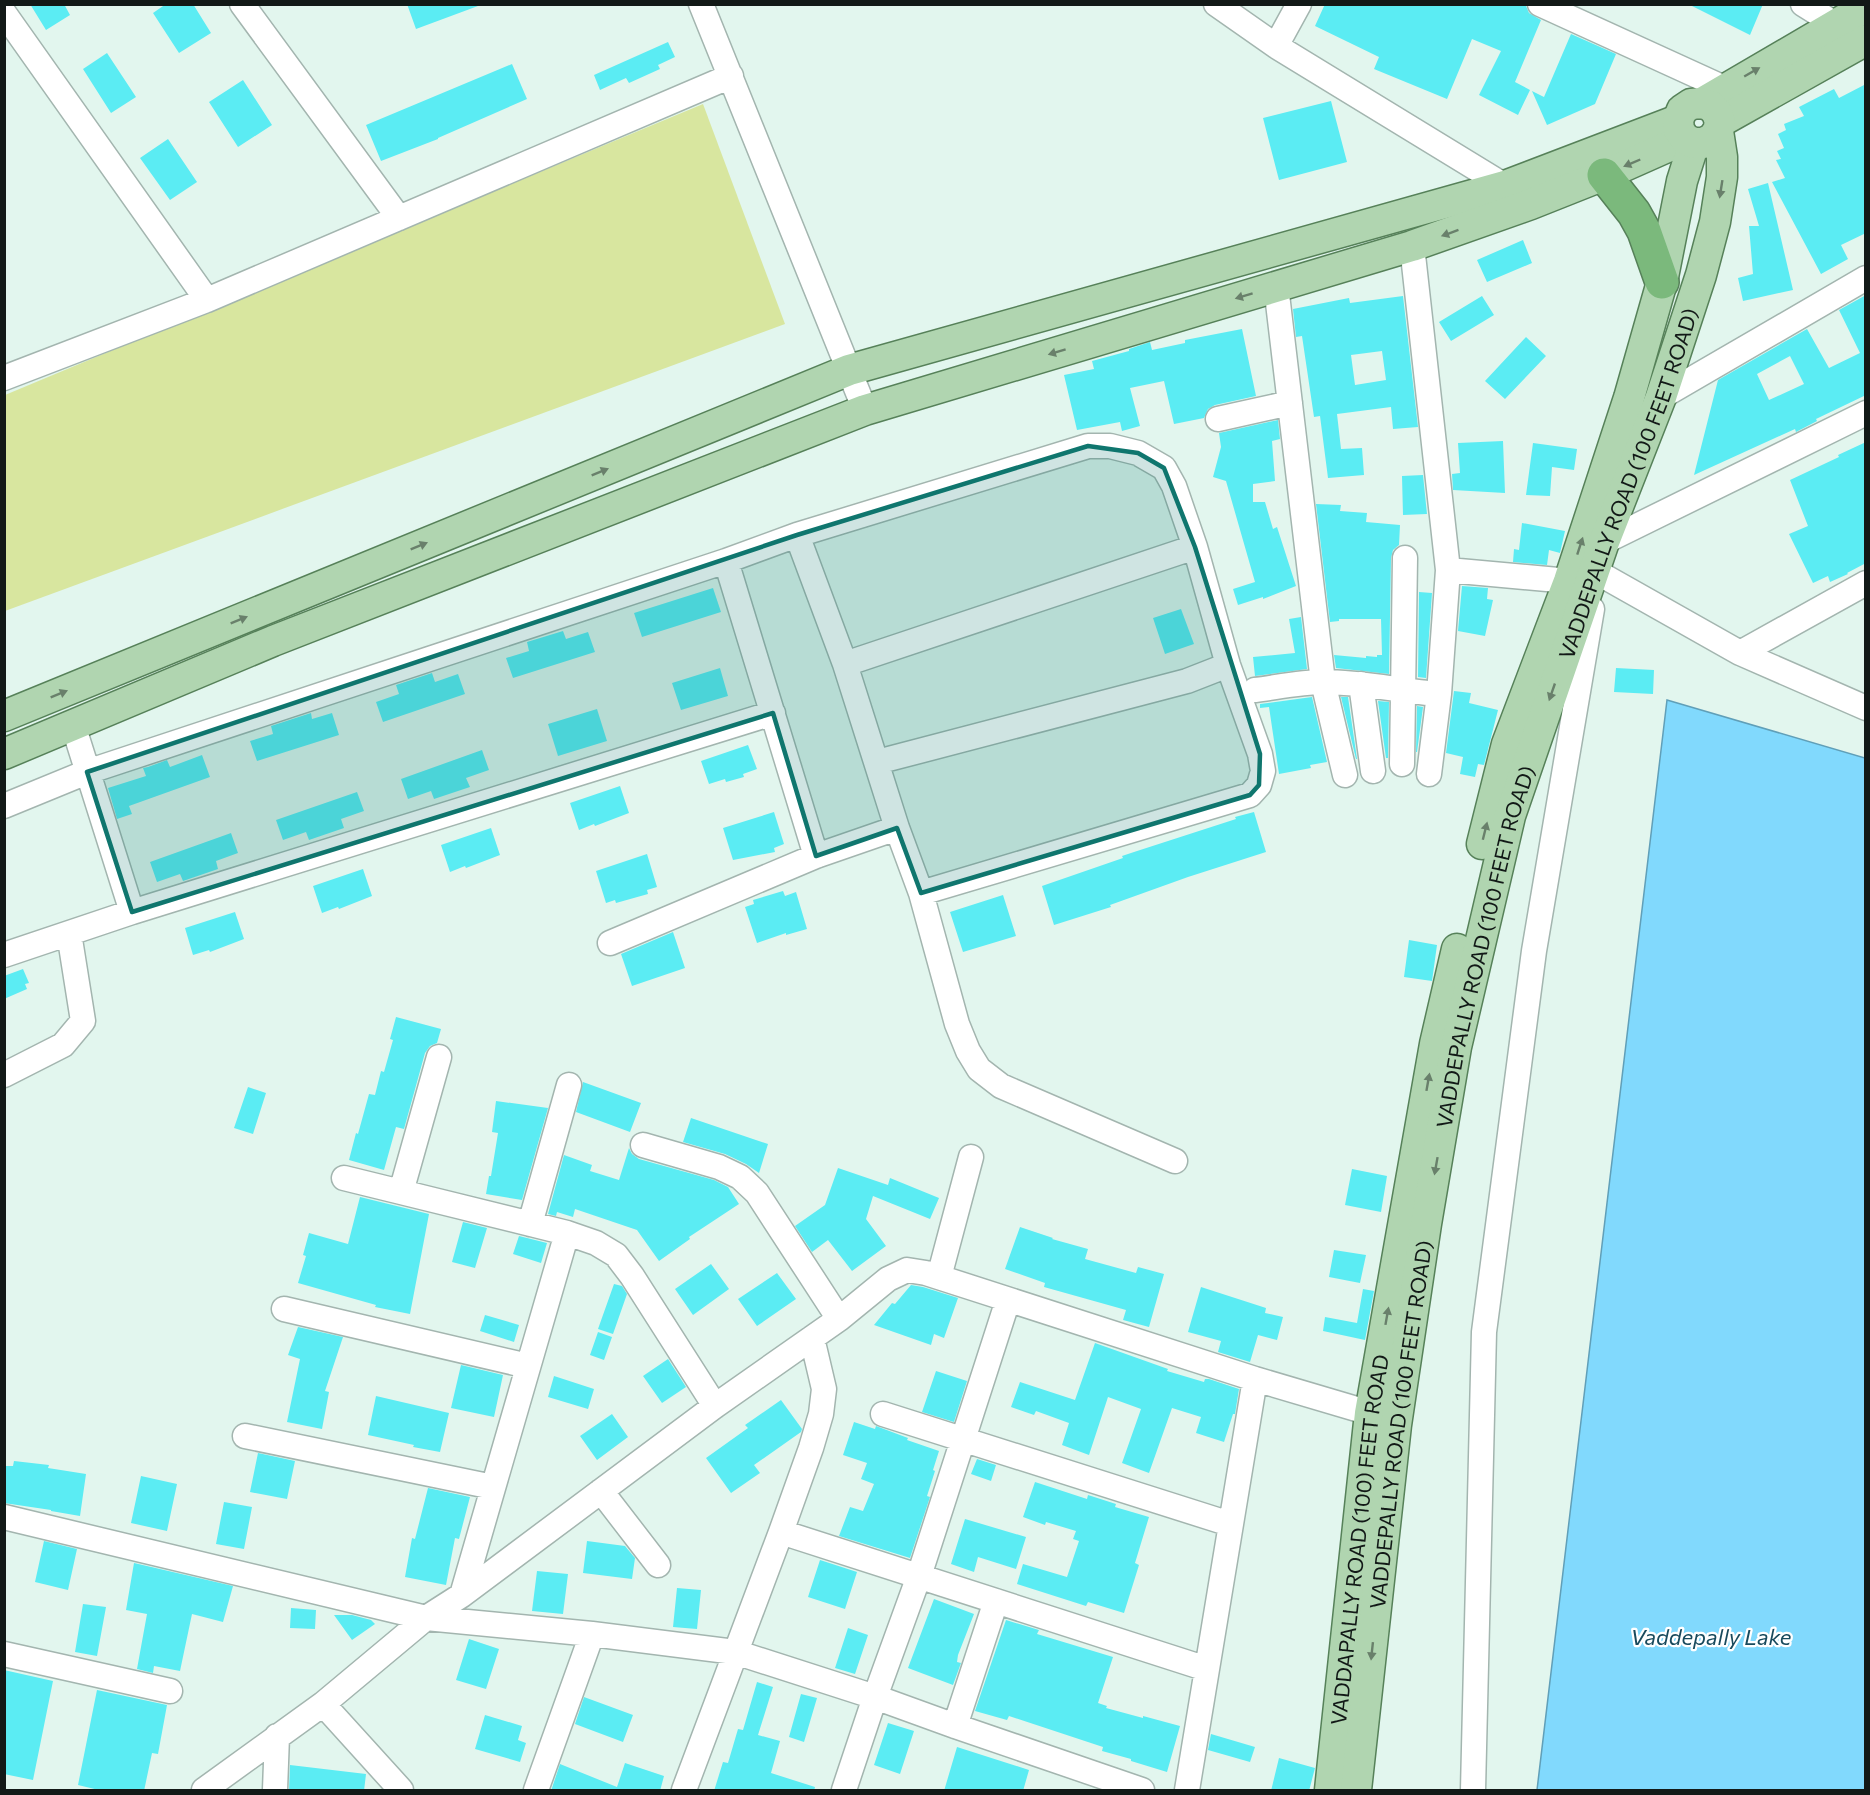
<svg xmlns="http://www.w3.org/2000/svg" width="1870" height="1795" font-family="Commissioner,sans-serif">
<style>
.green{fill:#d8e69f}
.water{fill:#81d9fd;stroke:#609fb8;stroke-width:1.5}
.building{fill:#5becf3;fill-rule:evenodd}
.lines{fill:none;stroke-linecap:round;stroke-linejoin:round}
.minor-casing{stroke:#a3b5af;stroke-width:27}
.major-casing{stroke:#568159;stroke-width:33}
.highway-casing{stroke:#568159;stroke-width:36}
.minor{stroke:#fff;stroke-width:24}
.major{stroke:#b0d5b0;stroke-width:30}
.highway{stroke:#7bb97c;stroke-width:33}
.oneway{fill:#69806b}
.marked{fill:#0f766e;fill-opacity:0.2;stroke:#0f766e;stroke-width:4.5;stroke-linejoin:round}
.labels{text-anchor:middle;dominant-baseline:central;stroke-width:4.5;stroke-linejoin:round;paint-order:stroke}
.street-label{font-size:21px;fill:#121917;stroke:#fff}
.water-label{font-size:22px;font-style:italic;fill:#184a5d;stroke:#fff}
</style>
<rect width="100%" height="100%" fill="#e2f6ee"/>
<!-- green -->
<path class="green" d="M703,104L785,324L5,611V395Z"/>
<!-- water -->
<path class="water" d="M1667,700L1865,758V1790H1537Z"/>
<!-- building -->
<path class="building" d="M30,4H64L70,15L46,30Z
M166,4H193L211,33L179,53L153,13Z
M407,4H477L478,6L416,29Z
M1325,4H1523L1526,6L1529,13L1541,20L1515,82L1530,90L1518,115L1479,95L1501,51L1472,39L1447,99L1374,69L1379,57L1315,26Z
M1688,4H1763L1750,35Z
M1571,34L1616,54L1595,104L1547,125L1532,91L1544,97Z
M668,42L675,57L658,65L660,69L629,83L626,78L600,90L594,75Z
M107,53L136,97L111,113L83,69Z
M512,64L527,99L438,138V139L381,161L366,125Z
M243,80L272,125L238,147L209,102Z
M1866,84V233L1841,245L1848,259L1821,274L1772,182L1785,178L1776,160L1781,159L1777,151L1784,148L1778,134L1786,130L1784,124L1804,116L1799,107L1834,89L1839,98Z
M1331,101L1347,162L1279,180L1263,118Z
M168,139L197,182L170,200L140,158Z
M1768,183L1793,290L1743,301L1738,278L1753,274L1749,226H1759L1748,189Z
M1523,240L1532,263L1487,282L1477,260Z
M1866,295V395L1816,419L1817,421L1796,432L1795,429L1694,475L1718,380L1807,329L1829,368L1860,353L1839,310ZM1790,356L1804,384L1769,400L1757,374Z
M1403,296L1418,427L1393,429L1391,407L1337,414L1341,449L1362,448L1364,475L1328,478L1320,416L1314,417L1302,336L1296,337L1293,309L1349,298L1350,303ZM1382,351L1386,380L1355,385L1351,355Z
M1482,296L1494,315L1451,341L1439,322Z
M1242,329L1256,396L1215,405L1208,409L1204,418L1174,424L1164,381L1130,388L1140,426L1122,431L1120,422L1077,430L1064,375L1094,369L1092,361L1129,351V349L1150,342L1152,350L1185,343V340Z
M1526,337L1546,356L1505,399L1485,381Z
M1278,420L1280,439L1272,441L1275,481L1253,484V502H1265L1273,529L1277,527L1296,586L1263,599V597L1238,605L1233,589L1255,582L1226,481L1213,477L1221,447L1219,433Z
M1503,441L1505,493L1453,490L1452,474L1460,473L1458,443Z
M1866,442V563L1847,573L1848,574L1830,582L1828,576L1813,583L1789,534L1808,526L1790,480L1839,457L1838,455Z
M1533,443L1577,449L1574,470L1552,467L1550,496L1526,495Z
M1423,475L1427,514L1403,515L1402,476Z
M1316,504L1341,505L1340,511L1367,513L1366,522L1400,525L1399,545L1393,550L1391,558L1389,674L1336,668L1334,655L1366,658V656L1377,657V655H1382L1381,619H1339V621L1330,622Z
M1522,523L1565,531L1560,553L1549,550L1547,565L1513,562L1514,549L1519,550Z
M1462,586L1488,588L1487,599L1493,600L1485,636L1458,631Z
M713,588L721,612L642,637L634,613Z
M1419,592L1432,593L1426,678L1418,677Z
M1181,609L1194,644L1165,654L1153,618Z
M1301,617L1307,669L1255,676L1253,657L1295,653L1289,619Z
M563,631L566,639L588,632L595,652L513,678L506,658L529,651L527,642Z
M720,668L728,696L681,710L672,683Z
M1616,668L1654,670L1653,694L1614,692Z
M432,673L435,682L458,674L465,694L383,722L376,702L399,694L396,685Z
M1454,691L1471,693L1469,703L1498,710L1484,765L1478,764L1475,777L1460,774L1463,757L1446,753Z
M1312,697L1327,762L1310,765L1311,768L1279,774L1269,707L1260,708V704Z
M1341,697H1348L1357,759H1356Z
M1378,701L1389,702L1388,758H1386Z
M1417,706L1423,707L1417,752H1416Z
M597,709L607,741L558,756L548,724Z
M311,713L312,719L332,713L339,735L257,761L250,741L273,734L271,726Z
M748,745L757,769L743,774L744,777L726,782L725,779L709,784L701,761Z
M482,750L489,770L466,778L470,787L434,799L431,791L408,799L401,779Z
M202,755L210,777L129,806L132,814L117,819L108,788L146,776L143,768L148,767L167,760L170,767Z
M620,786L629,813L595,826L594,824L579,830L570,803Z
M357,792L364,811L341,819L344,828L309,840L306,832L283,840L276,820Z
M774,812L784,844L774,848L775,852L733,860L723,828Z
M1254,812L1266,852L1188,877L1110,905L1111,907L1054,925L1042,886L1123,858L1122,856L1134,852L1236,819L1235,817Z
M491,828L500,855L466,868L465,866L450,872L441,845Z
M231,833L238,853L216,861L218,869L183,881L180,874L157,882L150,862Z
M647,854L657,887L647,890L648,894L616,903L615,900L606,903L596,871Z
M363,869L372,896L339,909L338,907L322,913L313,886Z
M783,891L785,896L796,892L807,929L786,935V933L757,943L745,907L754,904L753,900Z
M1003,895L1016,936L963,952L950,912Z
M235,912L244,939L210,952L209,950L193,955L185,928Z
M673,932L685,968L632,986L621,954Z
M1409,940L1437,945L1432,981L1404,977Z
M23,969L29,983L25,984L27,989L4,999V976Z
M396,1017L441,1029L437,1043L430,1046L425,1053L404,1129L396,1127L384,1170L349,1160L356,1133L358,1134L369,1094L375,1095L381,1071L384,1072L393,1040L390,1039Z
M583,1082L641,1103L630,1132L576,1112Z
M248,1087L266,1093L253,1134L234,1128Z
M496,1101L548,1108L522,1200L486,1194L489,1176H491L498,1133L492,1132Z
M691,1118L768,1144L759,1173L746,1164L725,1154L683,1142Z
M629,1148L632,1154L639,1159L714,1180L728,1187L739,1204L689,1237L690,1239L659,1261L637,1230L575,1209L573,1217L557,1212L556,1216L548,1214L564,1155L592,1165L590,1171L619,1180Z
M838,1168L888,1185L890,1178L939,1198L930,1219L873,1196L866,1219L886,1246L852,1271L828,1240L812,1252L795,1226L825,1205Z
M1352,1169L1387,1176L1381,1212L1345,1205Z
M360,1197L429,1214L410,1314L375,1307L376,1305L298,1283L306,1256L303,1255L309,1233L348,1244Z
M463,1222L487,1228L475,1268L452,1262Z
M1020,1227L1053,1238L1052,1239L1088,1249L1085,1259L1136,1273L1138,1267L1164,1274L1149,1327L1123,1320L1126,1310L1044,1287L1045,1283L1005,1269Z
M519,1236L547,1243L541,1263L513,1254Z
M1334,1250L1366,1255L1360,1283L1329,1277Z
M711,1264L729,1289L693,1315L675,1289Z
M777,1273L796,1299L757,1326L738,1299Z
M614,1284L622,1286L627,1294L613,1334L598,1329Z
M911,1285L923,1287L958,1298L944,1338L934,1334L931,1345L874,1325L892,1303L895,1304Z
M1201,1287L1266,1308L1265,1313L1283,1317L1277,1340L1258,1335L1250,1362L1218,1352L1221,1341L1188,1332Z
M1363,1289L1374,1291L1365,1340L1323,1331L1325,1317L1357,1323Z
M485,1315L519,1325L514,1342L480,1331Z
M298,1327L343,1337L325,1391L329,1392L322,1429L287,1422L300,1359L288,1355Z
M598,1332L612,1337L604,1360L590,1355Z
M1095,1343L1168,1369L1167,1371L1204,1382L1205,1379H1209L1239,1389L1235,1414H1233L1224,1442L1196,1433L1201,1417L1172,1408L1149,1473L1122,1463L1141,1409L1108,1397L1089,1455L1062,1445L1069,1423L1036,1411L1034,1415L1011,1407L1020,1382L1075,1400Z
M668,1359L686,1387L662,1403L643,1376Z
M461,1365L503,1375L494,1417L451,1408Z
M936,1371L967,1381L954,1422L922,1412Z
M554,1376L594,1389L588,1409L548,1397Z
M376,1396L449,1413L440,1452L413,1447L414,1445L368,1435Z
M781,1400L802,1429L801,1432L754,1465L760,1473L731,1493L706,1458L748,1428L745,1425Z
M612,1414L628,1437L597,1460L580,1436Z
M854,1422L875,1429L876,1426L908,1438L907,1440L939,1451L933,1470L935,1471L927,1496L930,1497L910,1558L839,1536L850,1507L863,1511L874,1484L861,1479L867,1463L843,1455Z
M258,1453L295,1461L287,1499L250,1492Z
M977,1459L996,1465L991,1481L971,1474Z
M14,1461L49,1465L48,1468L86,1474L80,1516L51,1511V1510L4,1503V1466H13Z
M141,1476L177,1484L167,1531L131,1523Z
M1035,1482L1087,1499L1088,1495L1116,1504L1115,1507L1149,1517L1135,1563L1139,1565L1124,1613L1088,1602L1086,1606L1017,1584L1023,1564L1067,1577L1079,1541L1073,1539L1076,1531L1046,1522L1045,1525L1023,1517Z
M428,1488L470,1497L459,1539L455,1538L446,1585L405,1577L412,1538L415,1539Z
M224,1502L252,1507L244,1549L216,1544Z
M965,1519L1026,1537L1016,1569L978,1557L974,1572L951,1564Z
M44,1541L77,1549L68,1590L35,1582Z
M587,1541L625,1546L635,1558L632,1579L583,1573Z
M820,1560L857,1572L845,1609L808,1597Z
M134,1563L233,1586L223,1622L192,1614L180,1671L154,1666L153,1673L137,1669L147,1614L126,1610Z
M537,1571L568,1574L563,1614L532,1611Z
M677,1588L701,1590L697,1629L673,1627Z
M934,1599L974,1614L958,1655L957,1662L961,1663L953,1685L908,1668Z
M83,1604L106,1607L97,1656L75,1652Z
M291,1608L316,1610L315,1629L290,1628Z
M334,1615H352L371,1620L375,1624L352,1640Z
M1006,1620L1039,1630L1037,1634L1113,1657L1098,1703L1107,1706L1106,1708L1143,1718V1716L1180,1726L1167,1772L1131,1761V1759L1102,1751L1103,1747L1009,1716L1007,1720L975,1711Z
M848,1628L868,1635L855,1674L835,1668Z
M469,1639L499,1649L486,1689L456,1680Z
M4,1670L53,1681L33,1780L4,1774Z
M757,1682L773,1687L758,1735L780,1741L771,1773L815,1787L814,1791H714L723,1762L728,1763L738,1729L743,1730Z
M97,1690L167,1705L158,1754L152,1753L144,1791H103L78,1785Z
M801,1694L817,1698L804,1742L789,1737Z
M584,1697L633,1715L623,1742L575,1724Z
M485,1715L522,1726L518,1740L526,1743L520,1762L475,1749Z
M888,1723L914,1731L900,1774L874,1765Z
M1211,1734L1255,1747L1250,1762L1208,1750Z
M957,1747L1029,1770L1023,1791H944Z
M1279,1758L1315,1768L1309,1791H1271Z
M625,1763L664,1776L660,1791H551L560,1764L617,1787Z
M290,1765L366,1774L364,1791H289Z"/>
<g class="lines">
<defs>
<path id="minor" d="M242,4L399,218
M701,4L865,410
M1216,4L1276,46L1505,186
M1540,4L1724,88
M1803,4L1835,24
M4,13L207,300
M1276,46L1299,4
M1412,246L1448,570L1439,694L1429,774
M1276,286L1323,682L1345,775
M4,378L207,300L731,76
M1661,397L1866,278
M1218,419L1290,403
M797,535L845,664L897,828L921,893L957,1024L968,1051L979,1069L1001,1086L1175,1161
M1604,542L1866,413
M726,561L816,856
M1448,570L1569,581L1591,578L1600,574L1740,653L1866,708
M1740,653L1866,583
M845,664L1195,547
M1361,684L1373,771
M1255,690C1278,687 1301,682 1324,682C1362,682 1401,691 1439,694
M73,725L132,912
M877,762L1187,681L1228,665
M1402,764L1405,558
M4,806L87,772L726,561L797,535L1088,446H1110L1138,453L1164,468L1174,486L1195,547L1228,665L1260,754L1263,771L1259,785L1250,795L921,893
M610,943L816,856L897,828
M4,955L132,912L773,713
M439,1057L401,1192L567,1233L596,1243L616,1255L632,1276L715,1406
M4,1075L63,1045L83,1021L69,933
M643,1145L719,1167L740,1177L757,1193L839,1319
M344,1178L401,1192
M530,1224L569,1085
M939,1277L971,1157
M284,1309L528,1366
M883,1414L1230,1524
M245,1436L493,1487
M601,1491L658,1565
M4,1517L426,1618L592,1634L735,1652L875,1697L955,1726L1142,1790
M781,1532L1207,1669
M462,1595L567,1233
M4,1654L170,1691
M323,1704L401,1790
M955,1726L996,1601
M204,1790L323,1704L426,1618L462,1595L715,1406L839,1319L888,1279L907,1270L926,1273L1255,1379L1370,1413
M275,1790L277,1736
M536,1790L592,1634
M684,1790L781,1532L811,1448L821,1414L824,1389L812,1338
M844,1790L875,1697L919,1576L1008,1300
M1187,1790L1255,1379
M1473,1790L1484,1332L1534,951L1592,609"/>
<g id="major">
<path d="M1702,103L1866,7"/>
<path d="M1720,122L1866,40"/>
<path d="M4,716L849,370L1505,186L1678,120"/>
<path d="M4,754L273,641L865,410L1412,246L1531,204L1604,175L1685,139"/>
<path d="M1482,844L1507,744L1569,581L1629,398L1662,282L1682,181L1694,143"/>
<path id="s1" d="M1330,1790L1370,1413L1435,1044L1457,949"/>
<path id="s2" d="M1356,1790L1396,1425L1426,1224L1456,1047L1510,816L1604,542L1661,397L1701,275L1715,222L1722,177V157L1718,131L1720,122L1717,113L1711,106L1702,103L1691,104L1682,110L1678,120L1679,130L1685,139L1694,143H1703L1712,139L1718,131"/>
</g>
<path id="highway" d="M1604,175L1634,213L1644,231L1662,282"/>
</defs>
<!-- minor casing -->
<use href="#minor" class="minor-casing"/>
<!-- major casing -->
<use href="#major" class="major-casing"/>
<!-- highway casing -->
<use href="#highway" class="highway-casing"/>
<!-- minor -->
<use href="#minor" class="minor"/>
<!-- major -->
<use href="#major" class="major"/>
<!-- highway -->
<use href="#highway" class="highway"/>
</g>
<!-- one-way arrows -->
<defs><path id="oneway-solid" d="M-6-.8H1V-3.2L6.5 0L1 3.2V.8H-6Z" transform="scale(1.5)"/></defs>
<g class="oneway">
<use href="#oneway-solid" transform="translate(1752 72) rotate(-30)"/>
<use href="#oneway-solid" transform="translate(1632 163) rotate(157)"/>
<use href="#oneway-solid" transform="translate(1721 189) rotate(99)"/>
<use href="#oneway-solid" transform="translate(1450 233) rotate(160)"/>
<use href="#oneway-solid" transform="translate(1244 296) rotate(163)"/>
<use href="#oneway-solid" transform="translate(1057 352) rotate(163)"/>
<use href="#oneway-solid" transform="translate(600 472) rotate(-22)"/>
<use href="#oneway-solid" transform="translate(419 546) rotate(-22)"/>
<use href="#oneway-solid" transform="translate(1580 546) rotate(-72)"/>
<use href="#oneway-solid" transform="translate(239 620) rotate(-22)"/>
<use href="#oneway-solid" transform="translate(1552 692) rotate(109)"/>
<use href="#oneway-solid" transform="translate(59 694) rotate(-22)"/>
<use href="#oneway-solid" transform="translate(1485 831) rotate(-76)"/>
<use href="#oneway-solid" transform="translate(1428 1082) rotate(-80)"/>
<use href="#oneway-solid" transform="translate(1436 1166) rotate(100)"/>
<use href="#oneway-solid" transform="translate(1387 1316) rotate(-80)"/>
<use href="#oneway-solid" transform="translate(1372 1651) rotate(96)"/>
</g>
<!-- marked area -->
<path class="marked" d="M1088,446L1138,453L1164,468L1195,547L1260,754L1259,785L1250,795L921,893L897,828L816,856L773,713L132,912L87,772L797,535Z"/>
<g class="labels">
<!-- street labels -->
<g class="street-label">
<text stroke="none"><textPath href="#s2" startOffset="1340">VADDEPALLY ROAD (100 FEET ROAD)</textPath></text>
<text stroke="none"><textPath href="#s2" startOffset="854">VADDEPALLY ROAD (100 FEET ROAD)</textPath></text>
<text stroke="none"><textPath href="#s2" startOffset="368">VADDEPALLY ROAD (100 FEET ROAD)</textPath></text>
<text stroke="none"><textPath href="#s1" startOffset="252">VADDAPALLY ROAD (100) FEET ROAD</textPath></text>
</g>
<!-- water labels -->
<g class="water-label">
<text x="1711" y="1636">Vaddepally Lake</text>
</g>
</g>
<!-- border -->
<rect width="1870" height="1795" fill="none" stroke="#121917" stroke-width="12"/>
</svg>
